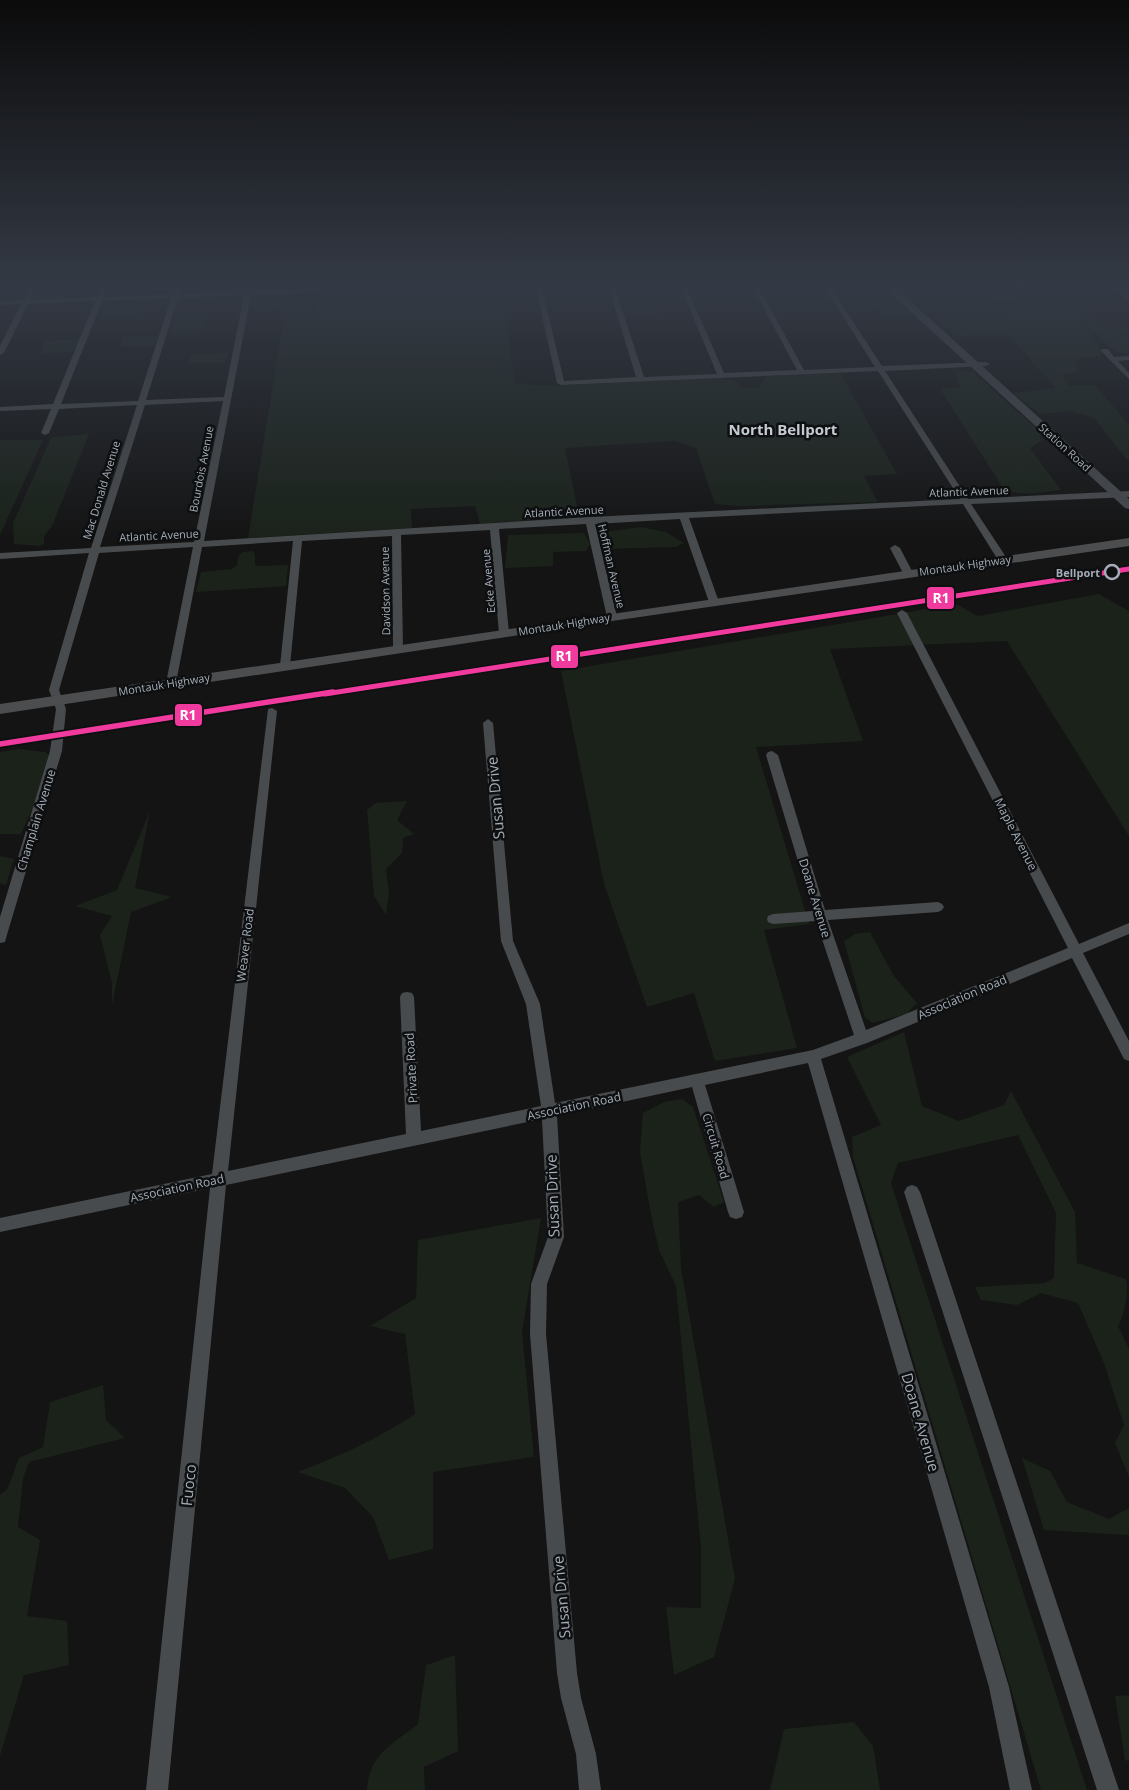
<svg xmlns="http://www.w3.org/2000/svg" width="1129" height="1790" font-family="'Open Sans',sans-serif">
<style>
.green{fill:#1a221a}
.lines{fill:none;stroke-linecap:round;stroke-linejoin:round}
.minor{fill:#484b4d;fill-rule:evenodd}
.secondary{fill:#46494c;fill-rule:evenodd}
.primary{fill:#4b4d4f;fill-rule:evenodd}
.rail-1-far1-casing{stroke:#0e0f10;stroke-width:8}
.rail-1-casing{stroke:#0e0f10;stroke-width:9}
.rail-1-far1{stroke:#f13a9d;stroke-width:5}
.rail-1{stroke:#f13a9d;stroke-width:5.5}
.stop-dot{fill:#0e0f10;stroke:#a4adb7;stroke-width:2.5}
.labels{text-anchor:middle;dominant-baseline:central;stroke-width:5;stroke-linejoin:round;paint-order:stroke}
.far-street-label{font-size:11px;fill:#a4adb7;stroke:#0e0f10}
.far-stop-label{font-size:11px;font-weight:bold;fill:#a4adb7;stroke:#0e0f10;text-anchor:end}
.street-label{font-size:12px;fill:#a4adb7;stroke:#0e0f10}
.far-district-label{font-size:15px;font-weight:bold;fill:#c5cbd3;stroke:#0e0f10}
.near-street-label{font-size:15px;fill:#a4adb7;stroke:#0e0f10}
.line-badge{stroke:#0e0f10;stroke-width:2}
.badge-label{font-size:14px;text-anchor:middle;font-weight:bold;fill:#fff}
</style>
<rect width="100%" height="100%" fill="#141414"/>
<!-- green -->
<path class="green" d="M426,288H502L515,383L547,386L723,378L724,380H734L743,388H759L765,377L838,369L897,474L864,476L878,502L740,506L715,504L696,448L675,441L565,448L579,516L480,524L475,506L411,509L412,528L248,538L284,318L315,317L318,292Z
M884,288L915,316H883L870,294H841L836,289Z
M978,288H1063L1070,293L1066,296C1071,314 1112,327 1129,328V332L1124,333L1129,341V353C1108,356 1098,330 1081,321L1101,350V356L1075,359L1078,372L1062,375L1070,386L1095,385L1129,425V462L1093,417L1069,411L1040,414L1013,393L1056,388L1009,335L956,336L941,322L940,318L1003,315L1009,306L1014,302L1012,299L985,297Z
M652,298L659,313H627L623,299Z
M284,300L282,311L254,312L256,301Z
M141,304L135,318L99,319L105,310L129,308Z
M205,316L201,332L172,334L174,318Z
M158,336L153,346H120L124,337Z
M80,339L73,352L40,353L45,341Z
M228,353L225,363H188L192,354Z
M955,370L973,372L1039,431L1041,441L1030,448L1061,490C1043,491 1019,498 1003,488L940,389L961,387L956,379Z
M89,434L52,526L44,536V544L39,546L14,544L13,523L50,440L52,437Z
M0,440H43L0,535Z
M640,527L666,532L684,543L676,547L606,549L600,535L605,532Z
M580,533H584L590,544L586,551L553,552V566L505,568L508,535Z
M253,551L255,554V564L257,566L288,565L286,586L196,592L201,572L232,569L237,565L239,555L243,552Z
M1099,594L1129,611V836L1007,641L830,649L863,741L756,747L809,924L764,930L797,1048L715,1061L694,993L647,1007L604,884L561,671L956,604L978,616Z
M19,749L45,752L54,760L21,834H0V752Z
M407,801L397,820L414,834L403,838L402,853L386,869L389,893L386,915L374,896L367,810L376,803Z
M150,811L135,888L172,897L131,912L112,1005V983L100,935L112,916L75,906L117,890Z
M0,856L14,859L6,885L0,883Z
M870,932L894,976L917,1003L906,1014L873,1023L865,1018L844,941L855,934Z
M904,1032L922,1106L959,1121L1004,1105L1011,1091L1075,1212L1077,1263L1126,1279C1129,1294 1125,1313 1118,1326L1129,1349V1477L1115,1443L1124,1425L1104,1363L1078,1303L1041,1293L1017,1305L981,1300L975,1287L1045,1283L1054,1278L1056,1213L1018,1135L898,1163L891,1183L1087,1790H1041L853,1157L852,1137L881,1125L847,1057Z
M682,1099L693,1107L724,1202L714,1207L699,1195L678,1202L681,1268L735,1579L714,1657L674,1675L666,1607L701,1608V1549L676,1286L659,1250L651,1215L640,1152L643,1113L664,1102Z
M541,1218L522,1332L534,1457L433,1472V1549L389,1560L373,1517L345,1488L298,1472C339,1456 378,1439 415,1414L405,1334L370,1326L416,1298L418,1240Z
M103,1385L106,1420L125,1438L29,1462L23,1479L18,1527L40,1540L27,1616L67,1621L69,1665L24,1675L0,1756V1495L8,1488L19,1458L43,1447L50,1402Z
M1022,1458L1050,1471L1067,1502L1109,1519L1129,1508V1535L1044,1530Z
M455,1655L458,1751L424,1767L425,1790H367C368,1755 394,1743 418,1724L426,1665Z
M1129,1695V1760L1125,1761L1115,1696Z
M854,1722L873,1746L880,1790H770L784,1729Z"/>
<g class="lines">
<!-- minor -->
<path class="minor" d="M30,288H36L30,300L97,297L101,288H107L104,297L173,294L175,288H181L180,294L245,291L246,288H252V291L373,288L370,290L251,295L204,541L590,517L960,499L878,371L561,385L557,383L536,288H542L564,381L636,377L609,288H615L644,377L717,374L681,288H687L724,373L797,370L753,288H759L804,370L875,367L825,288H831L882,366L986,362L990,364L986,366L885,371L968,499L1129,491V497L971,504L1008,560L1003,563L998,560L963,504L689,518L719,602L714,605L709,602L680,519L595,524L617,617L612,620L607,617L586,524L499,529L509,633L504,636L499,633L490,530L401,535L403,649L398,652L393,649L392,536L302,541L290,666L285,669L280,666L293,541L202,547L176,683L171,686L166,683L193,547L99,553L59,690L66,709L62,751L6,938L5,942L0,943V917L50,751L56,709L49,690L89,553L0,559V553L91,548L137,405L59,409L49,433L45,435L41,433L51,409L0,411V407L53,404L95,301L28,304L4,353L0,355V346L21,304L0,305V301L24,300ZM244,295L224,397L146,400L178,298ZM171,298L138,401L61,404L102,301ZM223,401L194,542L100,547L145,405Z
M1114,288H1121L1129,295V301Z
M1102,349H1108L1114,357L1129,356V360L1118,361L1129,373V379L1101,351Z
M895,545L900,548L913,573L911,575L908,576L903,573L890,548Z
M902,610L907,613L1079,944L1129,923V934L1083,953L1129,1041V1061L1124,1059L1072,958L867,1043L821,1059L1009,1687L1032,1790H1010L989,1687L808,1063L705,1085L744,1212L742,1217L736,1219L730,1217L728,1212L692,1087L557,1116L564,1237L547,1284L546,1334L577,1673L581,1698L596,1754L601,1790H579L576,1754L561,1698L557,1673L530,1334L531,1284L548,1237L542,1119L226,1185L168,1790H146L210,1188L0,1232V1218L212,1174L268,709L272,708L277,711L228,1171L406,1134L400,997L402,993L407,992L412,993L414,997L421,1131L541,1106L526,1004L501,941L483,723L488,719L493,723L513,941L540,1004L555,1103L813,1050L854,1035L816,921L773,924L768,922L767,919L768,916L773,914L813,911L766,755L768,752L772,751L778,755L825,910L938,902L942,904L944,907L942,910L938,912L828,920L866,1030L1068,948L897,613Z
M912,1185L917,1187L920,1192L1119,1790H1097L904,1192L907,1187Z"/>
<!-- secondary -->
<path class="secondary" d="M885,288H896L1129,499V509L1125,508Z"/>
<!-- primary -->
<path class="primary" d="M1129,538V546L612,621L0,714V704Z"/>
<defs>
<path id="rail-1-far1" d="M325,694L1129,569"/>
<path id="rail-1" d="M0,744L333,692"/>
</defs>
<!-- rail-1-far1 casing -->
<use href="#rail-1-far1" class="rail-1-far1-casing"/>
<!-- rail-1 casing -->
<use href="#rail-1" class="rail-1-casing"/>
<!-- rail-1-far1 -->
<use href="#rail-1-far1" class="rail-1-far1"/>
<!-- rail-1 -->
<use href="#rail-1" class="rail-1"/>
</g>
<!-- sky -->
<linearGradient id="sky" x2="0" y2="1"><stop stop-color="#0b0b0b"/><stop offset="0.53" stop-color="#343a45"/><stop offset="1" stop-color="#343a45" stop-opacity="0"/></linearGradient>
<rect width="1129" height="539" fill="url(#sky)"/>
<!-- markers -->
<circle class="stop-dot" cx="1112" cy="572" r="7"/>
<g class="labels">
<!-- far-street labels -->
<g class="far-street-label">
<text transform="translate(1065 447) rotate(42)">Station Road</text>
<text transform="translate(201 469) rotate(-79)">Bourdois Avenue</text>
<text transform="translate(101 490) rotate(-73)">Mac Donald Avenue</text>
<text transform="translate(969 491) rotate(-2)">Atlantic Avenue</text>
<text transform="translate(564 511) rotate(-3)">Atlantic Avenue</text>
<text transform="translate(159 535) rotate(-3)">Atlantic Avenue</text>
<text transform="translate(965 565) rotate(-8)">Montauk Highway</text>
<text transform="translate(612 566) rotate(77)">Hoffman Avenue</text>
<text transform="translate(488 581) rotate(-95)">Ecke Avenue</text>
<text transform="translate(385 591) rotate(-91)">Davidson Avenue</text>
<text transform="translate(564 624) rotate(-9)">Montauk Highway</text>
<text transform="translate(164 684) rotate(-9)">Montauk Highway</text>
</g>
<!-- far-stop labels -->
<g class="far-stop-label">
<text x="1100" y="572">Bellport</text>
</g>
<!-- street labels -->
<g class="street-label">
<text transform="translate(36 820) rotate(-73)">Champlain Avenue</text>
<text transform="translate(1016 834) rotate(63)">Maple Avenue</text>
<text transform="translate(815 898) rotate(73)">Doane Avenue</text>
<text transform="translate(245 945) rotate(-83)">Weaver Road</text>
<text transform="translate(962 997) rotate(-23)">Association Road</text>
<text transform="translate(411 1068) rotate(-93)">Private Road</text>
<text transform="translate(574 1106) rotate(-12)">Association Road</text>
<text transform="translate(716 1146) rotate(74)">Circuit Road</text>
<text transform="translate(177 1188) rotate(-12)">Association Road</text>
</g>
<!-- far-district labels -->
<g class="far-district-label">
<text x="783" y="429">North Bellport</text>
</g>
<!-- near-street labels -->
<g class="near-street-label">
<text transform="translate(495 798) rotate(-95)">Susan Drive</text>
<text transform="translate(552 1196) rotate(-92)">Susan Drive</text>
<text transform="translate(921 1422) rotate(74)">Doane Avenue</text>
<text transform="translate(188 1485) rotate(-84)">Fuoco</text>
<text transform="translate(561 1597) rotate(-95)">Susan Drive</text>
</g>
</g>
<g class="line-badge">
<rect x="926" y="586" width="29" height="24" rx="5" fill="#f13a9d"/>
<rect x="550" y="644" width="29" height="25" rx="5" fill="#f13a9d"/>
<rect x="174" y="703" width="29" height="24" rx="5" fill="#f13a9d"/>
</g>
<g class="badge-label">
<text x="941" y="603">R1</text>
<text x="564" y="661">R1</text>
<text x="188" y="720">R1</text>
</g>
</svg>
